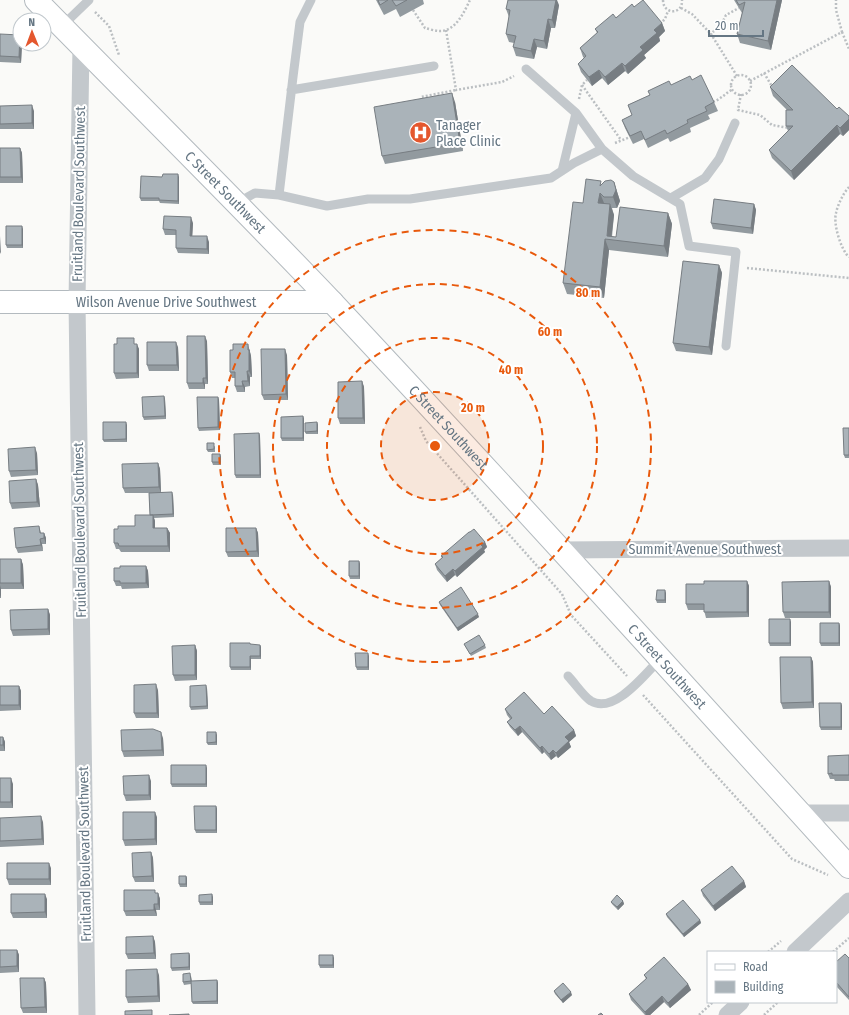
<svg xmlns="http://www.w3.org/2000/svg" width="849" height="1015" font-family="'Fira Sans Condensed',sans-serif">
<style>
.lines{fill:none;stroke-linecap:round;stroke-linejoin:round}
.secondary-casing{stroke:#b3babf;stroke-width:24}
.path{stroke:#bbbfc2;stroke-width:2.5;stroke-dasharray:2 2;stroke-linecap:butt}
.lane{stroke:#c3c8cc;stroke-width:9}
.street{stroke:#c3c8cc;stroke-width:17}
.secondary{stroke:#fff;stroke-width:22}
.wall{fill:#929a9f}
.shaded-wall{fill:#777d82}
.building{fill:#aab3b9;stroke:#777d82}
.ring{fill:none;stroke:#e8590c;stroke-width:2;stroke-dasharray:7 5}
.labels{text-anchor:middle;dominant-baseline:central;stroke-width:4;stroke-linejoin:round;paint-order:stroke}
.poi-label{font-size:14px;fill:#657683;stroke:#fff;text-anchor:start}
.street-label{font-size:14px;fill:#657683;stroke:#fff}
.centre{fill:#e8590c;stroke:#fff;stroke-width:2}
.ring-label{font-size:12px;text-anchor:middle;font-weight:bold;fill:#e8590c;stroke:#fff;stroke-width:4;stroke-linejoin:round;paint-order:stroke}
</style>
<rect width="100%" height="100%" fill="#fafaf8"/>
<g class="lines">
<defs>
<g id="secondary">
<path id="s1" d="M36,0C135,101 235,200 333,303C507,489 678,678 849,867"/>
<path id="s2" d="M0,302H332"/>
</g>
</defs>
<!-- secondary casing -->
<use href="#secondary" class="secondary-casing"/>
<!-- path -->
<path class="path" d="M663,0C663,15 683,15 682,0
M681,8L692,14L711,34
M413,10L425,28C429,29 435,31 440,31C456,31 464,12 470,0
M95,12L109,26L119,55
M660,24L665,19L668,11
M446,30L456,90L502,82L514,76
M842,32L849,49
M764,73L773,88
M731 85a10 10 0 1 1 20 0a10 10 0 1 1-20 0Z
M737,76L711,34L722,23L726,15L739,8
M750,81L842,32L836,10V0
M582,85L621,140
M741,94L738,110L760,115L772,125L789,128
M579,99L582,85L587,80
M422,100L421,97L456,90
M713,102C721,99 726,93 733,89
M615,143L630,137
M849,187C843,194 838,204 836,213C833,224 841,250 849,257
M747,268L849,278
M420,427L426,441L562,594L571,615L627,676
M643,695L792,859L828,875
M768,952L781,941
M833,952L849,938
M699,1015L713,1002
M764,1015L778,1002"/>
<!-- lane -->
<path class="lane" d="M62,26L89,0
M526,69L576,113L562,171
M291,90L434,66
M576,113L602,149
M279,195L327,206L368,199H410L551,178L574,163L602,149L633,176L680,204L689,246L736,252L726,346
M671,198L705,178L719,159L735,123
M237,203L255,193L279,195L293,77L300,22L311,0
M568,676C574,682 584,697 591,701C614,715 646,673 660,659"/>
<!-- street -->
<path class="street" d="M81,46L77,302L87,1015
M561,550L849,548
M800,813H849
M795,952L849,901
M727,1015L741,1002"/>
<!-- secondary -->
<use href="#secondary" class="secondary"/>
</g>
<!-- wall -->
<path class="wall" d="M376,0H423L424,4L400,17L396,9L384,15Z
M734,0H782L771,50L740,43L737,34L742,13Z
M559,5L555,28H551L547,49L537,47L534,59L516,56L513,47L514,43L509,42L506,34L509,17L506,9Z
M634,7L662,23L665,31L659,37L660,41L644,55L646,58L628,74L625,71L608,85L602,78L592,86L581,72L578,64L584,58L583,57L580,48L597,33L595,29Z
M0,34L20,44H22L21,63L0,62Z
M692,80L714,102L718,111L708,115L710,119L690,128L691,132L670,142L668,138L648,148L644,139L633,144L625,128L622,120L632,115L628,105L650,95L648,91Z
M770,87L837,109L849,116V130L843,136L840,134L794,180L772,158L769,150L788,131L786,126L787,110L773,96Z
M455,102L463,151L385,164L382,156Z
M0,106L34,111V129H0V146Z
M0,148H20L22,153L23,183H0Z
M179,177V204L160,203L159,201H141L140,198Z
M614,182L620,201L617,208H612L614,215L612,237H616L668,213L672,224L668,257L609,250L604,298L567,294L563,283L583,203L602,184Z
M754,204L756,210L753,234L713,229L711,223Z
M193,223L192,236L209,242V254L178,253L176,248V235H165L163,229Z
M23,229V248H7L6,245Z
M719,265L722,273L712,355L676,351L673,343Z
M207,341L208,384H205V389H189L187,383Z
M136,344L139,349V378L116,379L114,373Z
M178,347L179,371H149L147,365Z
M250,349V352L251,356L252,377H250V386L245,387V392H237L235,386V378H232L230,372Z
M287,355L288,400H264L262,395Z
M362,381L364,387L365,424H340L338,418Z
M164,396L165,399L166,419L144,420L143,417Z
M218,397L219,400L220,430L199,431L198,428Z
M303,416L304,419V441H282L281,438Z
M317,422L318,425V434H306L305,432Z
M127,425V442H104L103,440Z
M849,428V458H845L844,455Z
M259,433L260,436L261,478H236L235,475Z
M215,446V452H208L207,450Z
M37,453L38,475L11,477L9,471Z
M220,454L221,457V465H213L212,462Z
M158,463L160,469L161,492L173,495L174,517L154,518L155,521V528H167L170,533V552H121L119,549H116L114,543L118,529L135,526L150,515L149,493H125L123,488Z
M36,479L38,485L40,507L12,509L10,503Z
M39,526L41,533H44L46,538V544H42L43,551L18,553L16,548Z
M256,528L258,533L259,557H228L226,552Z
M485,542L487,547L484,550L485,552L457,577L455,575L447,582L437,570L435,564L442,558L441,556Z
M0,559H21L23,565L24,589H1V598H0Z
M359,561L360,564V579H350L349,576Z
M146,566L148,571L149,588L122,589L121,586H116L114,581Z
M747,581L749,586V617L706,618L704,610H688L686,604L704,584Z
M829,581L831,587V618H785L783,612Z
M666,593V603H657L656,600Z
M439,602L479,617L458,631L440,605Z
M48,609L50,615V635L13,636L11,630Z
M791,622V646H770L769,643Z
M839,623L840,626V646H821L820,643Z
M464,644L485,645L486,648L471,656Z
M195,645L197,651V680L175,681L173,675Z
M250,645H260L261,647V659H251V670H231L230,667Z
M369,656V670H357L356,667Z
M811,657L813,662L814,708L783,709L781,703Z
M0,686H19L21,691V710L0,711Z
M207,688L208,709L191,710L190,707Z
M158,690L159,718H136L134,713Z
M841,703L842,706V730H821L820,727Z
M505,709L544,714L574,730L576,736L569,742L571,747L558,758L556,756L551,760L544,752L542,754L522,732L518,736L510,727L507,722L510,719L507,715Z
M217,735V745H208L207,743Z
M0,737H3L5,742V751H0Z
M163,738L164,756L124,757L122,751Z
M849,755V781H835L834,779H830L828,774Z
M207,768V787H172L171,784Z
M0,778L13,784V808H0Z
M151,781V800L126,801L124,795Z
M216,806L217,809V833H196L195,830Z
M157,817V845L125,846L123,840Z
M0,818L43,822L44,845L0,847Z
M151,852L153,858L154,882H135L133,877Z
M51,868V885H9L7,879Z
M186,876L187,878V887H180L179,884Z
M744,881L746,887L715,911L703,896L701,890Z
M156,893H158L160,899V910H156L157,916H126L124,911Z
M213,897V905H200L199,902Z
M47,899V918H13L11,913Z
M623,901L624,904L618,910L612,904L611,902Z
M666,914L700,920L701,923L684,937L667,917Z
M153,936L155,942L156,959H128L126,954Z
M0,950H17L19,955V972L0,973Z
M189,953L190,956V970L172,971L171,968Z
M334,958V968H320L319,965Z
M849,958V1000L836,986V962Z
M159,975L160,1002L128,1003L126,997Z
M644,975L688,984L691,990L670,1008L664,1002L650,1015H645L631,1000L629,994L646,979Z
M191,976L192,981L217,980L218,983V1004H193L192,1002L191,984L184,985L183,982Z
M44,978L46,983L47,1013H23L21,1008Z
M554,991L572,995L563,1003L555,994Z"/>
<!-- shaded-wall -->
<path class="shaded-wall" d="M554,0H557L559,5L555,28L552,20Z
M777,0H782L771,50L768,41Z
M548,19L551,28L547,49L544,41Z
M662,23L665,31L659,37L660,41L644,55L646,58L628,74L625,66L654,30Z
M20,38V44H22L21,63L19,57Z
M534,39L537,47L534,59L531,51Z
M622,63L625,71L608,85L605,77Z
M599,70L602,78L592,86L589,77Z
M452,93L455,102L463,151L460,143Z
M32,105L34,111V129L32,123Z
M849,119V130L843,136L840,128Z
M837,125L840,134L794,180L791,171Z
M20,148L22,153L23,183L21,177Z
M178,174L179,177V204L178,201Z
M614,182L620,201L617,208L613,197Z
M600,193L604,203H598Z
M610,204L614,215L611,240L607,236Z
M754,204L756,210L753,234L751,228Z
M668,213L672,224L668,257L664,246Z
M191,217L193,223L192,242L190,236Z
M22,226L23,229V248L22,245Z
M0,235V236L1,254L0,252Z
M207,236L209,242V254L207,249Z
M605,239L609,250L604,298L600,287Z
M719,265L722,273L712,355L709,347Z
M205,336L207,341L208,384L206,378Z
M176,342L178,347L179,371L177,365Z
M137,344L139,349V378L137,373Z
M248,344L251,356L252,377L249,371Z
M285,349L287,355L288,400L286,394Z
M247,371L250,377V386L248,381Z
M203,378L205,384V389L203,383Z
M242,381L245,387V392L243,386Z
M362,381L364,387L365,424L363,418Z
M164,396L165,399L166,419L165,416Z
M218,397L219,400L220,430L218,427Z
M303,416L304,419V441L303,438Z
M126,422L127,425V442L126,439Z
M317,422L318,425V434L317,431Z
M259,433L260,436L261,478L260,475Z
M35,447L37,453L38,475L36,470Z
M220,454L221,457V465L220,462Z
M158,463L160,469L161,493L159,487Z
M36,479L38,485L40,507L37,502Z
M172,492L173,495L174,517L173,514Z
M153,515L155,521V533L153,528Z
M167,528L170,533V552L168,546Z
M256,528L258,533L259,557L257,551Z
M44,533L46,538V544L44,538Z
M40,539L42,544L43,551L41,545Z
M485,542L487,547L484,550L485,552L457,577L455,571L481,545Z
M21,559L23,565L24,589L21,583Z
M359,561L360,564V579L359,576Z
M146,566L148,571L149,588L146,583Z
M453,569L455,575L447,582L445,576Z
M747,581L749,586V617L747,612Z
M829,581L831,587V618L829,612Z
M0,585L1,589V598L0,595Z
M665,590L666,593V603L665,600Z
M48,609L50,615V635L48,629Z
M478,614L479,617L458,631L457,628Z
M790,619L791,622V646L790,643Z
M839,623L840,626V646L839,643Z
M195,645L197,651V680L195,675Z
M260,645L261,647V659L260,656Z
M368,653L369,656V670L368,667Z
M250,656L251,659V670L250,667Z
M811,657L813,662L814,708L812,702Z
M156,684L158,690L159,718L157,713Z
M206,685L207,688L208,709L207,706Z
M19,686L21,691V710L19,705Z
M841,703L842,706V730L841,727Z
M520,726L522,732L518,736L515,730Z
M574,730L576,736L569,742L571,747L558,758L556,753L565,737Z
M161,732L163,738L164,756L162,750Z
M216,732L217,735V745L216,742Z
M3,737L5,742V751L3,745Z
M542,746L544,752L542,754L540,748Z
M553,750L556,756L551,760L549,754Z
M206,765L207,768V787L206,784Z
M149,775L151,781V800L149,795Z
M11,778L13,784V808L11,802Z
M216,806L217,809V833L216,830Z
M155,812L157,817V845L155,839Z
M41,816L43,822L44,845L42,839Z
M151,852L153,858L154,882L152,876Z
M49,863L51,868V885L49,879Z
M186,876L187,878V887L186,884Z
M744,881L746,887L715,911L713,906Z
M158,893L160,899V910L158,904Z
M45,894L47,899V918L45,912Z
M212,894L213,897V905L212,902Z
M623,901L624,904L618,910L617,907Z
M154,904L156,910L157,916L154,910Z
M700,920L701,923L684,937L683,934Z
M153,936L155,942L156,959L154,953Z
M17,950L19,955V972L17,966Z
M189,953L190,956V970L189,967Z
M333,955L334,958V968L333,965Z
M157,969L159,975L160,1002L158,996Z
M44,978L46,983L47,1013L45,1007Z
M217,980L218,983V1004L217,1001Z
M688,984L691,990L670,1008L668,1003Z
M571,992L572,995L563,1003L561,1000Z
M662,996L664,1002L650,1015H646L645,1012Z"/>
<!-- building -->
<path class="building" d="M378,0H388L380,5Z
M392,0H407L396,6Z
M508,0H556L552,20L548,19L544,41L534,39L531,51L513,47L516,36L506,34L510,10L506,9Z
M643,0L662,23L654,30L657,33L640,47L643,50L625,66L622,63L605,77L599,70L589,77L578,64L586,56L580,48L598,32L595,29L613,14L616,18L632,4L634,7Z
M736,0H777L768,41L737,34L745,2L739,5Z
M0,34L20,35L19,57L0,56Z
M792,65L837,109L839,107L849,116V119L840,128L837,125L791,171L769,150L793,126H786V110H793L770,87Z
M701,75L714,102L705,107L707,111L687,120L688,123L667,134L665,130L645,140L641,131L630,136L622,120L632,115L628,105L650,95L648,91L669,81L671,85L690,76L692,80Z
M452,93L460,143L382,156L374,107Z
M32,105V123L0,124V106Z
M0,148H20L21,177H0Z
M163,174H178V201L159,200V198H140L141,176L162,177Z
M586,179L601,181L600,186L605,181L611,180L614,182L616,190L613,197H604L600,193L598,203L610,204L607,236L616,237L620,207L668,213L664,246L605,239L600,287L563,283L573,202L583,203Z
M714,199L754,204L751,228L711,223Z
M164,216L191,217L190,236H207V249L176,248V230L163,229Z
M6,226H22V245H6Z
M683,261L719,265L709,347L673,343Z
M187,336H205L206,378H203V383H187Z
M117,338H134V344H137V373H114V344H117Z
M147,342H176L177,365H147Z
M233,344H248V350H249V371H247L248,381H242L243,386H235V372H230V350H233Z
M261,349H285L286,394L262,395Z
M362,381L363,418H338V382Z
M164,396L165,416L143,417L142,397Z
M197,397H218V427L198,428Z
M303,416V438H281V417Z
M103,422H126V439L103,440Z
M317,422V431L305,432V423Z
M843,428H849V455H844Z
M259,433L260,475H235L234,434Z
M207,443H214V449L207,450Z
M35,447L36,470L9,471L8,449Z
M212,454H220V462H212Z
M158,463L159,487L123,488L122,464Z
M36,479L37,502L10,503L9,481Z
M172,492L173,514L150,515L149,493Z
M135,515H153V528H167L168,546H119L118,543H114V529H118V526H135Z
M39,526L40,533H44V538L40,539L41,545L16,548L14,528Z
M226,528H256L257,551L226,552Z
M474,529L485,542L481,545L483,547L455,571L453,569L445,576L435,564L443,557L441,556L469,532H470Z
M0,559H21V583H0Z
M349,561H359V576H349Z
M120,566H146V583H120V581H114V568H120Z
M704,581H747V612H704V604H686V584H704Z
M829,581V612H783L782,582Z
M461,587L478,614L457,628L439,602Z
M657,590H665V600H656Z
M48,609V629L11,630L10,610Z
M769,619H790V643H769Z
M820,623H839V643H820Z
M479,635L485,645L470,654L464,644Z
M230,643H250V644L260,645V656H250V667H230Z
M195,645V675H173L172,646Z
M355,653H368V667H356Z
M780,657H811L812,702L781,703Z
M156,684L157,713H134V685Z
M206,685L207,706L190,707V686Z
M0,686H19V705H0Z
M524,692L544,714L552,706L574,730L565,737L569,741L556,753L553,750L549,754L542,746L540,748L520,726L515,730L507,722L512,718L505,709Z
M819,703H841V727H820Z
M153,729L161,732L162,750L122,751L121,730Z
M207,732H216V742L207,743Z
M0,737H3V745H0Z
M849,755V775H832V773L828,774V756Z
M171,765H206V784H171Z
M149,775V795H124L123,776Z
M0,778H11V802H0Z
M194,806H216V830H195Z
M123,812H155V839L123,840Z
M41,816L42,839L0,841V818Z
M151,852L152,876L133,877L132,853Z
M7,863H49V879H7Z
M732,866L744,881L713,906L701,890Z
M179,876H186V884H179Z
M124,890H155V893H158V904H154V910L124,911Z
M11,894H45V912L11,913Z
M212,894V902H199V895Z
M617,895L623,901L617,907L611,902Z
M683,900L700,920L683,934L666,914Z
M153,936L154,953L126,954V937Z
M0,950H17V966L0,967Z
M189,953V967L171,968V954Z
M845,954L849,958V997L836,982V962Z
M319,955H333V965H319Z
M664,957L688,984L668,1003L662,996L645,1012L629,994L647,978L644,975Z
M157,969L158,996L126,997V970Z
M190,973L191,981L183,982V974Z
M20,978H44L45,1007L21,1008Z
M217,980V1001L192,1002L191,981Z
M563,983L571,992L561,1000L554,991Z
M152,1010V1015H125V1011Z
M601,1013L603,1015H598Z
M189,1014V1015H169Z"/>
<!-- distance rings -->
<circle cx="435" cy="446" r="54" fill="#e8590c" fill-opacity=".12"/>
<g class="ring">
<circle cx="435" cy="446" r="54"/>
<circle cx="435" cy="446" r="108"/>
<circle cx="435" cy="446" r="162"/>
<circle cx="435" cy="446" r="216"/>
</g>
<!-- icons -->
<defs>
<symbol id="hospital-disc" viewBox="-11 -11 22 22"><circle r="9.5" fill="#e4572e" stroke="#fff"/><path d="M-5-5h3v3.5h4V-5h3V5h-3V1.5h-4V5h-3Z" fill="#fff"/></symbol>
</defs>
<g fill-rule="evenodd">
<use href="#hospital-disc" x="408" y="120" width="25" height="25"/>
</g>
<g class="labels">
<!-- poi labels -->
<g class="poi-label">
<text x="436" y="125">Tanager<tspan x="436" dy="16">Place Clinic</tspan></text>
</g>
<!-- street labels -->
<g class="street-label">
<text stroke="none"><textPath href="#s1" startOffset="270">C Street Southwest</textPath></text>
<text transform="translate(79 194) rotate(-89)">Fruitland Boulevard Southwest</text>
<text stroke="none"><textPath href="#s2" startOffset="166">Wilson Avenue Drive Southwest</textPath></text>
<text stroke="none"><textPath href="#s1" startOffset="594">C Street Southwest</textPath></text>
<text transform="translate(80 530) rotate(-91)">Fruitland Boulevard Southwest</text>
<text x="705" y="549">Summit Avenue Southwest</text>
<text stroke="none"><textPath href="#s1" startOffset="918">C Street Southwest</textPath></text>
<text transform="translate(85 854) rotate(-91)">Fruitland Boulevard Southwest</text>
</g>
</g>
<circle cx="435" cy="446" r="6" class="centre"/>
<g class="ring-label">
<text x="588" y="297">80 m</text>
<text x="550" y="336">60 m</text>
<text x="511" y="374">40 m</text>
<text x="473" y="412">20 m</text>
</g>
<!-- legend -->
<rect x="707" y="951" width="130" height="52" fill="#ffffff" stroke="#c1c8cd"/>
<rect x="715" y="964" width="20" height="6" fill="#ffffff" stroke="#c1c8cd"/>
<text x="743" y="971" font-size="12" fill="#657683">Road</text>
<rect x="715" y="981" width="20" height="12" fill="#aab3b9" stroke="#c1c8cd"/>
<text x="743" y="991" font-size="12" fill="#657683">Building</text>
<!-- north arrow -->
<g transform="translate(32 32) rotate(359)"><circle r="19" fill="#ffffff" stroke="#c1c8cd"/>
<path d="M0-3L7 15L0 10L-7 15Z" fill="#e4572e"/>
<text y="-6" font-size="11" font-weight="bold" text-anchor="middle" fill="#657683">N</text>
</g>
<!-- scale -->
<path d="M709 30v6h54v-6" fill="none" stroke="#657683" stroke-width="2"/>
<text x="715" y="30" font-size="12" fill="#657683" stroke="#ffffff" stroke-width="3" paint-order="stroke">20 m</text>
</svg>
